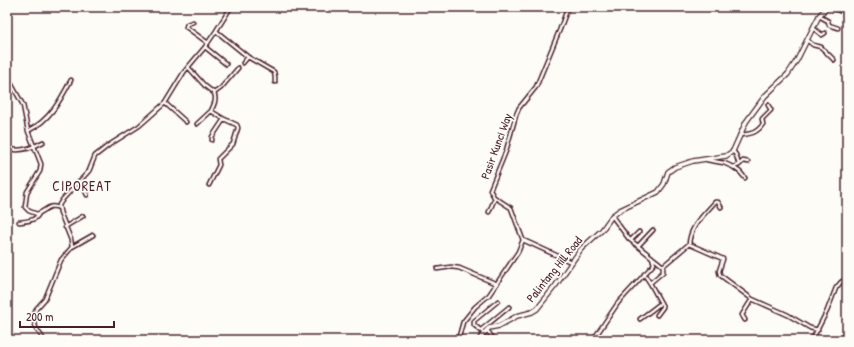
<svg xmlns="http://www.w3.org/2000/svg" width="854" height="347" font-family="'Patrick Hand',sans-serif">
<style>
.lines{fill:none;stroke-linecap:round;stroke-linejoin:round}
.street-casing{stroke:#4a1f2b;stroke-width:5.5}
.secondary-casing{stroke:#4a1f2b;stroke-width:6}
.street{stroke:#fdfcf7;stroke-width:2.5}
.secondary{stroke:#fdfcf7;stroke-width:3.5}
.labels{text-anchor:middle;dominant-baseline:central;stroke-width:3.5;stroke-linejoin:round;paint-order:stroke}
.street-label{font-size:12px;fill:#4a1f2b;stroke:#fdfcf7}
.quarter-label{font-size:14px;letter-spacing:1px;fill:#4a1f2b;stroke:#fdfcf7}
</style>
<rect width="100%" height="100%" fill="#fdfcf7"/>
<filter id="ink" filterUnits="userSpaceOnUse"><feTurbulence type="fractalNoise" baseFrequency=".025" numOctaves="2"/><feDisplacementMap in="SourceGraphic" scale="8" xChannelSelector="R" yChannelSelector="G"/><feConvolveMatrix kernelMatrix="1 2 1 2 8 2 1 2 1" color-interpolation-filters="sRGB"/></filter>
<g filter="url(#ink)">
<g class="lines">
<defs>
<path id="street" d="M819,16L828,21L829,25L838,28
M193,22L187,24L186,27L208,43
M813,28L822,35L825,33
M216,31L248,57L274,72L275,77V82
M807,40L813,45L821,47L834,60
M205,47L226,64
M243,63L248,57
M188,67L205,86L214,93L221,88L238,68
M7,76L23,105L28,131L41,164L40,171L27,192L25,207L29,211L37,214C46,211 49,203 59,208
M165,103L186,122
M197,124L211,111
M28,131C50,120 60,101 71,80
M740,135C751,134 757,133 763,124L762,119L771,110L768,105
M212,140V137L224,119L211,111C214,105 217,99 214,93
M7,148C19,153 32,148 43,142
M733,151L736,155L739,165
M707,160L724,163L733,167L739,165L743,161L748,162
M733,167L740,172L745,178
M79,181L83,186L87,195
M209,185L219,165L218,159L233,144L238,128L237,125L224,119
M489,212L495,198
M612,216L629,239L663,266L689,244L723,259L719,271L720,275L752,299L788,315L810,328L818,330
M19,222C27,221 36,221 39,213
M65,227L83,216
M523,240L571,262
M631,240L639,232
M689,244C690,226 704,215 715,202H718L721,207
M638,246L653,230
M72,247L93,235
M437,269L451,267L459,268L497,284
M644,274L650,283L663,272V266
M650,283L663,307L657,315
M640,319L661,303
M745,320L742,315L752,299
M481,330L509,307
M487,330L494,340
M484,333L474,325V321L498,301
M44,340L36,328L33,317L36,309L45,299L61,260L72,247L71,240L60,212L59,205L63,199L89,171L95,156L109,145L139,126L165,103L184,72L205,47L216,31L231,7
M458,340L463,322L475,307L489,295L518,252L523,240L511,208L494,197L490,190L506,151L516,115L519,108L536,87L560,29L568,7
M593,340L618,303L654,264L652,257
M812,340L827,311L836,288L841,282L847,279
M844,340L847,333"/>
<path id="secondary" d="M832,7L847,14
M479,340L484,333L489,328L499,326L517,316L532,312L537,309L556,285L581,249L602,230L612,216L620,210L658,192L664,184L668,172L675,167L693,161L726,156L733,151L746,122L765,96L788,74L797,60L819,16L825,9L828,7"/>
</defs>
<!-- street casing -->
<use href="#street" class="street-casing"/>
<!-- secondary casing -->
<use href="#secondary" class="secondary-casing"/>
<!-- street -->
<use href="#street" class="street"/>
<!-- secondary -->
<use href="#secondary" class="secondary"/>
</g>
</g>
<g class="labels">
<!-- street labels -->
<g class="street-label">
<text transform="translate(496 146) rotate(-70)">Pasir Kunci Way</text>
<text transform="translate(554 269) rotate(-51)">Palintang Hill Road</text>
</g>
<!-- quarter labels -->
<g class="quarter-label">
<text x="82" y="185">CIPOREAT</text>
</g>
</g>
<!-- margin -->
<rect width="854" height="347" fill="none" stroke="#fdfcf7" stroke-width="24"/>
<rect x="12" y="12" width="830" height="323" fill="none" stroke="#4a1f2b" stroke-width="1.5" filter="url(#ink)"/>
<!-- scale -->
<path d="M20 321v6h94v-6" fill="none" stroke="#4a1f2b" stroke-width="2"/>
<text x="26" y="321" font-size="12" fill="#4a1f2b" stroke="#fdfcf7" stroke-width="3" paint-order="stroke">200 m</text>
</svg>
